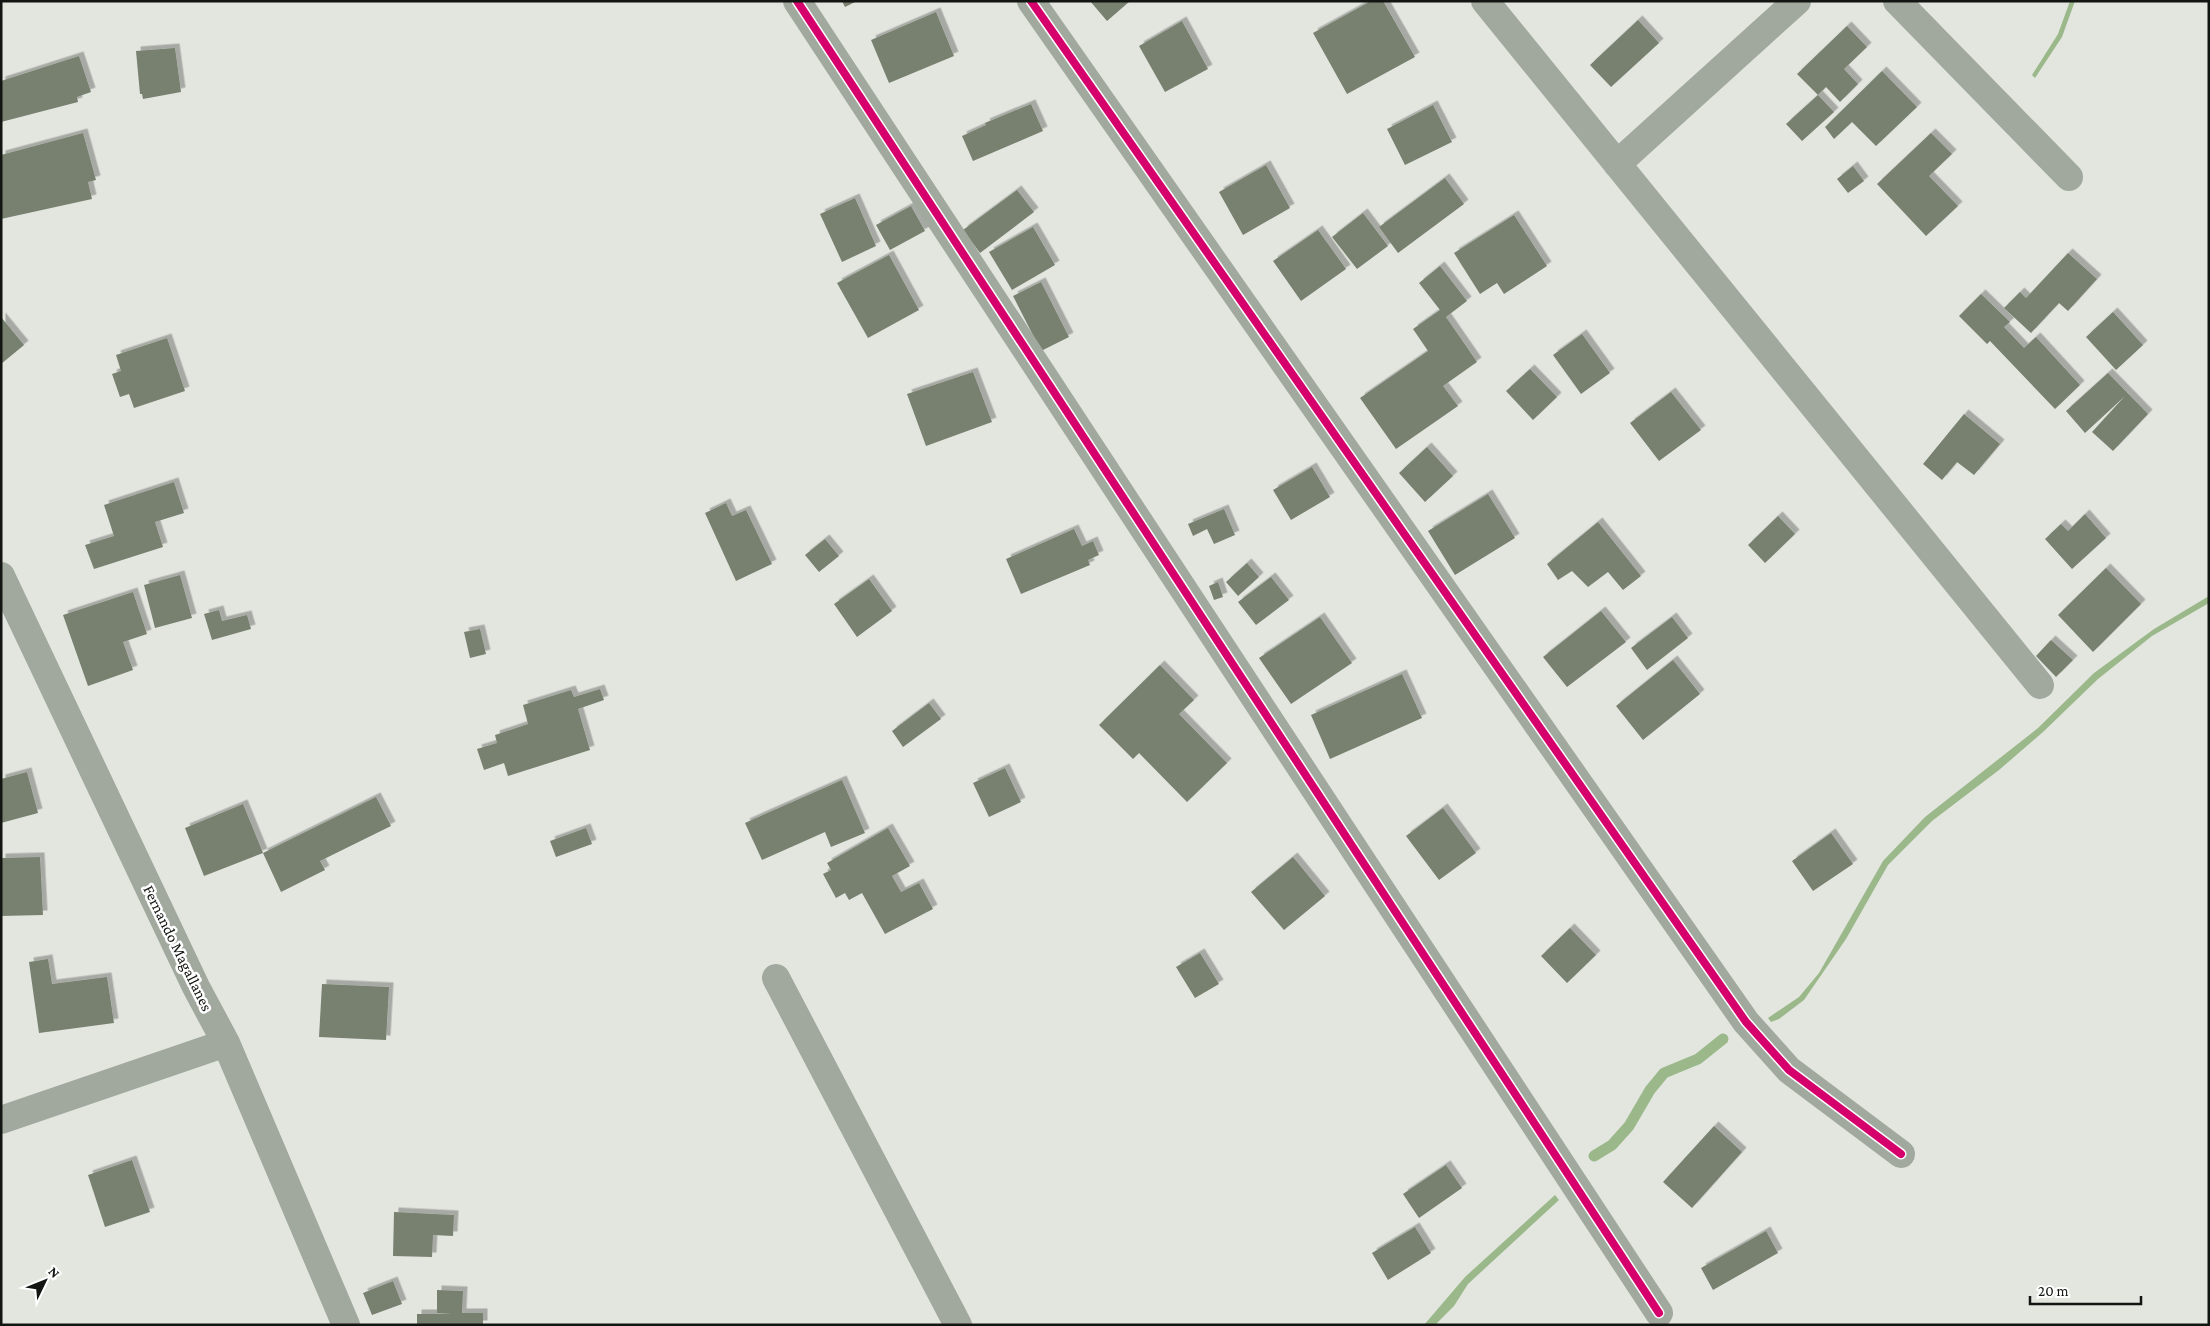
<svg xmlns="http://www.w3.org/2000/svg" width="2210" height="1326" font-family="'Crimson Pro',serif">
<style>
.water{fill:#9bb88a}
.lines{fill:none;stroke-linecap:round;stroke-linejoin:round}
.stream{stroke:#9bb88a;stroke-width:11}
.building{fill:#788070;filter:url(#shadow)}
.street{stroke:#a1a89e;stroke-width:28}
.cycleway-casing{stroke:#fff;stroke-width:11}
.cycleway{stroke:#d6006c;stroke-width:8}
.labels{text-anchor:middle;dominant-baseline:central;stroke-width:5;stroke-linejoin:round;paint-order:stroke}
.street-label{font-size:16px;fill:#121511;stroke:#fff}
</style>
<defs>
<filter id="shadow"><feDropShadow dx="4.5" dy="-4.5" stdDeviation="0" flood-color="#0004"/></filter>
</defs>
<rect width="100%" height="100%" fill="#e2e6df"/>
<!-- water -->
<path class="water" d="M2070,1H2075L2062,37L2035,78L2032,75L2058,34Z
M2209,596V603L2152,636L2098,679L2043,732L1999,770L1932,821L1888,865L1846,939L1804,1000L1779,1019L1771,1022L1768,1018L1799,997L1819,973L1883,861L1925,817L2038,728L2094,673L2154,629Z
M1555,1195L1559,1200L1468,1284L1454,1306L1435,1325H1424L1465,1277Z"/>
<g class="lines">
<!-- stream -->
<path class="stream" d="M1594,1156L1612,1145L1629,1126L1650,1090L1664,1073L1698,1059L1723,1039"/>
</g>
<!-- building -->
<path class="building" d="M842,1H857L845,7Z
M1090,1H1130L1107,21Z
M1371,1H1383L1415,57L1347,94L1313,33Z
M936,12L954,56L889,83L871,40Z
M1638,20L1659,43L1611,87L1590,65Z
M1182,21L1208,69L1165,92L1139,46Z
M1847,26L1867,47L1844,69L1858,84L1840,102L1826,87L1818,95L1834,112L1802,141L1786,124L1818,95L1797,74Z
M175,48L181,92L143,99L142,94H140L136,51Z
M79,56L91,92L77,97L78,102L1,122V81Z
M1882,71L1917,107L1876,146L1852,122L1834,139L1825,127Z
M1031,104L1043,131L973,161L962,136L986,125L985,123Z
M1433,105L1452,142L1405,165L1387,129Z
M83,133L96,180L88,182L92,199L1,219V155Z
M1931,133L1952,154L1929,176L1958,206L1926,236L1877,184Z
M1266,165L1290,208L1243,235L1219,192Z
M1853,166L1864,181L1848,193L1837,179Z
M1445,178L1464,204L1398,253L1379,227Z
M1017,190L1034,212L980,253L963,230Z
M855,198L876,246L842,262L820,214Z
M911,206L925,231L890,250L876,225Z
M1363,213L1388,246L1357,269L1332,237Z
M1514,215L1547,266L1504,294L1497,283L1480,294L1454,253Z
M1033,227L1055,265L1012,290L989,252Z
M1318,230L1346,269L1301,301L1273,261Z
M2068,253L2097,279L2068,311L2059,303L2031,333L2004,308L2020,292L2026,298Z
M889,255L919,310L868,338L837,283Z
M1440,266L1467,301L1446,317L1477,362L1443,386L1458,406L1396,449L1360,398L1428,351L1413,329L1440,310L1419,283Z
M1041,282L1069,337L1041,351L1013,296Z
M1981,294L2010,322L2004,327L2024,348L2036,337L2080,385L2055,409L1990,341L1987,344L1959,316Z
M2113,312L2143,345L2116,370L2086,337Z
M1,317L24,345L1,364Z
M1582,334L1610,373L1581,394L1553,355Z
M167,338L185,391L134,408L129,394L120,397L112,374L121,371L116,355Z
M1530,369L1557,397L1533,420L1506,391Z
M973,372L992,422L926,446L907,394Z
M2108,373L2148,414L2113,451L2092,432L2125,396L2085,433L2066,411Z
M1671,392L1701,430L1659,461L1630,423Z
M1964,414L2000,444L1974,475L1957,462L1942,480L1923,464Z
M1427,447L1453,476L1425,502L1399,473Z
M1312,467L1330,497L1291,520L1273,490Z
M174,482L184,513L155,522L163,547L94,569L85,545L114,536L104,505Z
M1488,494L1515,538L1455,575L1428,531Z
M726,503L732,516L746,510L772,564L736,581L705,513Z
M1224,509L1235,535L1214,544L1207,529L1193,536L1188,524Z
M2085,514L2106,538L2072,569L2045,539L2061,524L2068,531Z
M1778,516L1795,534L1765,563L1748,545Z
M1598,522L1641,576L1623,590L1608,572L1588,587L1572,571L1558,580L1547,564Z
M1074,529L1082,546L1093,541L1099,555L1088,560L1090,565L1021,594L1006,559Z
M825,539L839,556L819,572L805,555Z
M1247,563L1259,577L1238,596L1226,582Z
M2106,568L2141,604L2093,652L2058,615Z
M180,575L192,618L155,628L144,585Z
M1271,577L1289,600L1256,625L1238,602Z
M869,579L892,611L857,637L834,604Z
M1218,582L1223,597L1214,600L1209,586Z
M133,592L147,634L123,642L133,670L88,686L63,615Z
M219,610L222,621L247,615L251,629L212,640L204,614Z
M1601,611L1626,642L1567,687L1543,657Z
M1320,617L1352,663L1291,704L1259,658Z
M1672,617L1688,638L1647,670L1631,648Z
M480,629L486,654L470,658L464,632Z
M2051,640L2073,660L2056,677L2036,656Z
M1673,660L1700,694L1643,740L1616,706Z
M1160,665L1194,700L1179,714L1227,763L1187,802L1139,753L1133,759L1099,725Z
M1402,674L1422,718L1330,759L1311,715Z
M600,689L604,700L578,709L590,750L508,776L504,763L484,770L477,749L497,743L495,735L528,724L523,705L571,690L574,697Z
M929,703L941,719L903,747L892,731Z
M1005,768L1021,802L989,817L973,783Z
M27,772L38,813L1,823V779Z
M842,780L865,833L831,847L825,832L762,860L745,823Z
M376,797L391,826L320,861L325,870L281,892L263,853Z
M243,804L263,853L204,876L185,828Z
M1443,808L1476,853L1439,880L1406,836Z
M586,828L592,844L556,857L550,841Z
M888,828L910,866L892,876L901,892L919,883L933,909L885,934L862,893L849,900L845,893L836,898L823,874L831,870L827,863Z
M1831,833L1853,864L1813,891L1792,861Z
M40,857L43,915L1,916V858Z
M1293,857L1325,896L1284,930L1251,892Z
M1570,928L1596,955L1567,983L1541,956Z
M1200,953L1219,984L1195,998L1176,967Z
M48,959L52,984L107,977L114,1023L39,1033L29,962Z
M322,984L389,987L386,1040L319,1037Z
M1714,1126L1742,1152L1692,1208L1663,1182Z
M132,1160L150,1212L105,1227L88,1175Z
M1446,1165L1462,1188L1419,1218L1403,1194Z
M394,1212L454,1215L453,1236L433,1235L432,1257L393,1256Z
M1415,1227L1431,1253L1388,1280L1372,1253Z
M1766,1231L1778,1253L1713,1290L1701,1268Z
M393,1281L402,1304L372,1315L363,1293Z
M437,1290L463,1291L462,1313H483V1325H417V1314H452L437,1313Z"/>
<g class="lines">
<!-- street -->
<path class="street" d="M797,1L1659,1313
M1031,1L1746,1022L1789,1070L1901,1154
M1485,1L2040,685
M1897,1L2069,177
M1617,164L1797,1
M1,576L196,987L226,1043L346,1325
M776,978L958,1325
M1,1120L226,1043"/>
<defs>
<path id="cycleway" d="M797,1L1659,1313
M1031,1L1746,1022L1789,1070L1901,1154"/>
</defs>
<!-- cycleway casing -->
<use href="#cycleway" class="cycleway-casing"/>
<!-- cycleway -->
<use href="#cycleway" class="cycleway"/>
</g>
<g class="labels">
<!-- street labels -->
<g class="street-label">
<text transform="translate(178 948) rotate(64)">Fernando Magallanes</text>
</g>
</g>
<!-- border -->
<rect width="2210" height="1326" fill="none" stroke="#121511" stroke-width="5"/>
<!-- north arrow -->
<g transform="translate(45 1281) rotate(47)" stroke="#ffffff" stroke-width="4" paint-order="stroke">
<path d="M0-4L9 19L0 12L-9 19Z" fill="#121511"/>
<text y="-8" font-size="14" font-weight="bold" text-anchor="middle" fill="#121511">N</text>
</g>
<!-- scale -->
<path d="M2030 1296v8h111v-8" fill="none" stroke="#121511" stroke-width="2.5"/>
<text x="2038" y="1296" font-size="15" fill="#121511" stroke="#ffffff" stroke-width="4" paint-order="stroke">20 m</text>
</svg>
